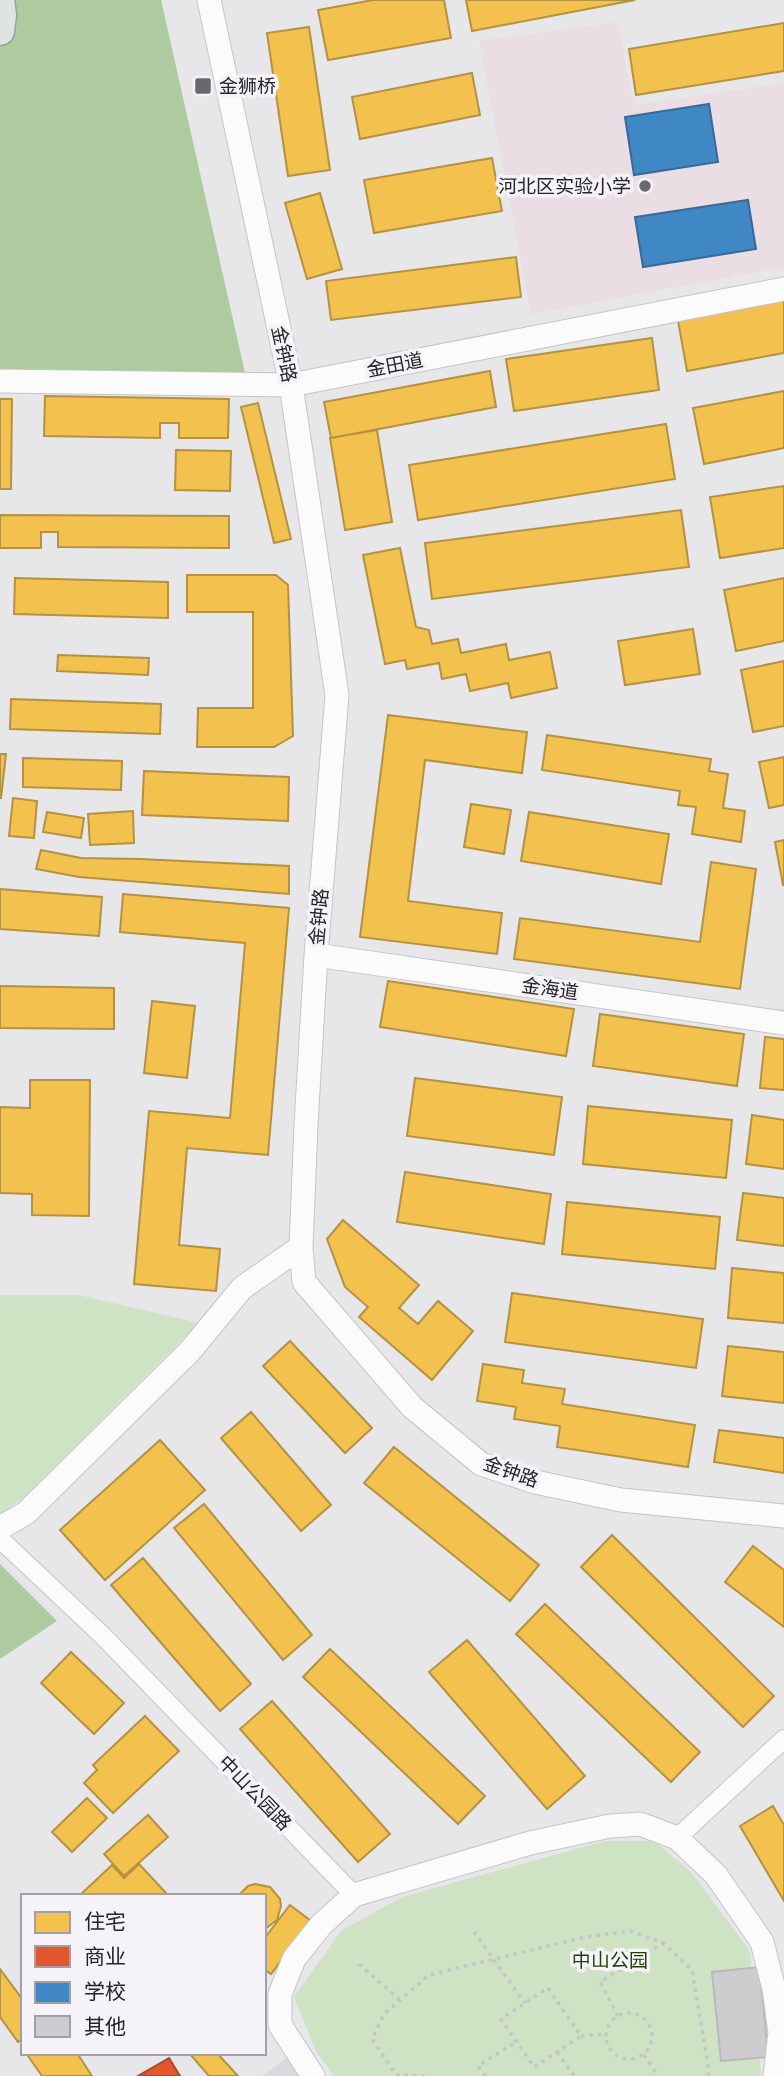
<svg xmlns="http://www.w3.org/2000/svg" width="784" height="2076" font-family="'Roboto Condensed','Noto Sans SC',sans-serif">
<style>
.built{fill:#dbd8df}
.education{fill:#eadde4}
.green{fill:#cee3c4}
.forest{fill:#aeca9f}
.homes{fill:#f2c14e;stroke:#b49242;stroke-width:2}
.shops{fill:#e4572e;stroke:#ab482c;stroke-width:2}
.schools{fill:#3f88c5;stroke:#376a95;stroke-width:2}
.building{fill:#cdcdcf;stroke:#b9b9bb;stroke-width:2}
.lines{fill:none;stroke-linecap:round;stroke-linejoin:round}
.minor-casing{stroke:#c5c4c6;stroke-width:20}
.tertiary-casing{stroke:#c5c4c6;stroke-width:25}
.primary-casing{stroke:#98a1a0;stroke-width:31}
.path{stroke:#c5c5c5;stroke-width:3.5;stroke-dasharray:3.5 5;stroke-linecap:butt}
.minor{stroke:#fbfbfc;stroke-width:18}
.tertiary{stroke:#fbfbfc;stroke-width:23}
.primary{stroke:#dfe4e3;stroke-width:28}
.poi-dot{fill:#69686a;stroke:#f5f2f8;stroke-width:2.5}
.labels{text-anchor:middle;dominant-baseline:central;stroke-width:7;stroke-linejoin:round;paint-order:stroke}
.poi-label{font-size:19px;fill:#252426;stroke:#f5f2f8;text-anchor:start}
.street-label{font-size:19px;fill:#252426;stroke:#f5f2f8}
.park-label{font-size:19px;fill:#1e3e05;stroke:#f5f2f8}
</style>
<rect width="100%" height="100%" fill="#e7e6e9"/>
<!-- built -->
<path class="built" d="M300,2048L320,2076H262Z"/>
<!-- education -->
<path class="education" d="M618,22L634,105L784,83V267L531,314L479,41Z"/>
<!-- green -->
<path class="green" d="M0,1295H79L199,1323L24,1497L0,1514Z
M605,1841H654L690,1871L750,1951L761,2076H334L316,2051L294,1997L341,1931L402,1897Z"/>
<!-- forest -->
<path class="forest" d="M0,0H161L245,373L0,370Z
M0,1564L57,1621L0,1659Z"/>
<!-- homes -->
<path class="homes" d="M373,0H444L451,38L328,60L318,10Z
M466,0H635L472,31Z
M784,23V71L636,95L629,49Z
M309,27L330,170L288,176L267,33Z
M472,73L480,115L360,139L352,97Z
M492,158L502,211L374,233L364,180Z
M320,193L342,269L307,279L285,203Z
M516,257L521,297L331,320L326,281Z
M784,295V353L687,371L677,315Z
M652,338L659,390L514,411L506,359Z
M490,371L496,407L331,438L324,402Z
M784,391V448L704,464L693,408Z
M45,396L229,399L228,438H179V423H160V438L44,436Z
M0,399H12L11,489H0Z
M258,403L291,539L274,543L241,407Z
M666,424L675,479L418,520L409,465Z
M377,430L392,522L345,530L330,438Z
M176,450L231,451L230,491L175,490Z
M784,486V548L720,558L710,497Z
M681,510L689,567L432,599L425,543Z
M0,515L229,516V548L58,547V532H41V548H0Z
M400,548L416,627L429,630L432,644L458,639L461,653L506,644L509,660L550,652L557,688L511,698L508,683L470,691L466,674L442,679L439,663L407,669L405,660L385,664L363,555Z
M187,575H276L288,585L293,736L274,747H197L198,708H253V612H187Z
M15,578L168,582V618L14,614Z
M784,578V641L736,651L724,590Z
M693,629L700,674L625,685L618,641Z
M58,655L149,658L148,675L57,671Z
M784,661V726L753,732L741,670Z
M11,699L161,704L160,734L10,729Z
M388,715L527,732L522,773L425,760L408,901L502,913L497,954L360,937Z
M547,735L711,759L709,771L728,774L723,808L745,811L741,842L692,834L696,807L678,805L680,791L542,770Z
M0,754H6L1,798H0Z
M784,757V805L769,808L759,762Z
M23,758L122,761L121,790L23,787Z
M144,771L289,777L288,821L142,815Z
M13,798L37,801L34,838L9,836Z
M471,804L511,810L504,854L464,847Z
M133,811L134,843L90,845L88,814Z
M47,812L84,818L81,838L43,832Z
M529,812L669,834L661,884L521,861Z
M784,840V885H783L775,842Z
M41,850L81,858L140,859L289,866V894L79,877L36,869Z
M711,862L756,869L740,989L514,959L520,918L700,942Z
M0,889L102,897L99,936L0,929Z
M123,894L289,908L268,1155L187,1148L179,1245L220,1249L216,1291L134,1284L149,1111L230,1118L245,943L120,932Z
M388,981L574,1009L566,1056L380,1027Z
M0,986L114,988V1029L0,1028Z
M152,1001L195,1006L187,1078L144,1073Z
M600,1014L744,1034L737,1086L593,1066Z
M765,1037L784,1039V1090L760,1088Z
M415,1078L562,1097L554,1155L407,1136Z
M30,1080H90L89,1216L32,1215V1194L0,1193V1107L30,1108Z
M588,1106L732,1120L726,1178L583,1164Z
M752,1115L784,1120V1169L746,1164Z
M405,1172L551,1194L544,1244L397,1222Z
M743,1193L784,1198V1246L737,1240Z
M567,1202L720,1217L715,1269L562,1254Z
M343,1220L419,1285L399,1308L418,1324L438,1301L473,1331L432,1380L359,1317L368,1307L345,1287L327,1239Z
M732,1268L784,1273V1323L728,1318Z
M512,1293L703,1319L696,1368L505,1342Z
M290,1341L372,1428L345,1453L263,1366Z
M728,1346L784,1352V1403L722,1396Z
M483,1364L524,1370L522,1383L565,1389L562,1404L695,1425L688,1467L557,1447L560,1426L514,1419L516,1407L477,1401Z
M251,1412L331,1505L301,1531L221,1438Z
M719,1430L784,1438V1473L714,1462Z
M160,1440L205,1490L105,1580L60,1530Z
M394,1447L539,1565L510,1601L364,1483Z
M204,1504L312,1635L283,1660L174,1528Z
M612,1535L774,1696L743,1727L581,1567Z
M753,1546L784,1570V1627L725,1582Z
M143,1558L251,1684L220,1711L111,1585Z
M545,1604L700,1752L671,1782L516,1634Z
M467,1640L585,1776L547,1809L429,1672Z
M330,1649L485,1796L458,1824L303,1677Z
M71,1652L124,1703L94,1734L41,1683Z
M272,1701L390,1834L358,1862L240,1729Z
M145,1716L179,1751L113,1813L84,1783L97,1770L93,1765Z
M87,1798L107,1818L72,1852L52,1832Z
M773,1806L784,1825V1901L740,1826Z
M148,1815L168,1837L124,1876L104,1854Z
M139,1864L166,1893L163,1896H79L112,1865L124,1878Z
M255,1884L270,1887L280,1899L281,1906L277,1920L265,1929L264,1896H238L248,1886Z
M290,1905L311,1921L271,1974L264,1969V1939Z
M0,1969L23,2000V2039L18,2042L0,2017Z
M26,2053H77L92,2076H42Z
M189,2053H217L238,2076H209Z"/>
<!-- shops -->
<path class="shops" d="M169,2058L180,2076H138Z"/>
<!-- schools -->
<path class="schools" d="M709,104L718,162L634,175L625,117Z
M748,200L756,249L643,267L635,217Z"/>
<!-- building -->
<path class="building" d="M760,1967L768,2057L721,2061L712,1972Z"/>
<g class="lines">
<defs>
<path id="minor" d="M0,1539L103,1636L354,1895
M677,1838L784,1739"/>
<path id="tertiary" d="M209,0L291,385L337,695L316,955L306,1125L301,1247L304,1282L412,1407L481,1464L535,1482L621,1500L784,1516
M0,381L291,385L784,289
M316,955L784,1023
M0,1528L26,1513L190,1351L242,1288L301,1247
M313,2076L280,2025V1994L294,1959L321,1925L354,1895L530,1843L610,1826L640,1824L677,1838L716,1875L762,1942L774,1989L780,2032L775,2076"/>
<path id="primary" d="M0,31L2,15L0,0"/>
</defs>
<!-- minor casing -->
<use href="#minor" class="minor-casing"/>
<!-- tertiary casing -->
<use href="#tertiary" class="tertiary-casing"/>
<!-- primary casing -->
<use href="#primary" class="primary-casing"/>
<!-- path -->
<path class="path" d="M474,1932L525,2003
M359,1964L400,2000
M548,1988L581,2036L534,2067L501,2019Z
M606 2036a23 23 0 1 1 46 0a23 23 0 1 1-46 0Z
M618,2016L600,1982L663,1943
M581,2036L606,2034
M557,2052L574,2076
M644,2055L658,2076
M425,2076L396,2075L372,2039L384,2014L429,1975L585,1937L630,1931L663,1943L692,1970L709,2071L708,2076
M486,2076L478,2066L516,2042"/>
<!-- minor -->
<use href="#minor" class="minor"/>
<!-- tertiary -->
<use href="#tertiary" class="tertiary"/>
<!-- primary -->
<use href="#primary" class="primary"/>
</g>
<!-- markers -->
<g class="poi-dot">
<rect x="194" y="77" width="18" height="18" rx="3.5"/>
<circle cx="645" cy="186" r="7"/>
</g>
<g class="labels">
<!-- poi labels -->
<g class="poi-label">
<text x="219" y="86">金狮桥</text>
<text x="631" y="186" text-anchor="end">河北区实验小学</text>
</g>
<!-- street labels -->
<g class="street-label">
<text transform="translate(284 354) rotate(78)">金钟路</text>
<text transform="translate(395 365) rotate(-11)">金田道</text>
<text transform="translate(319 917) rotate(-85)">金钟路</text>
<text transform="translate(550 989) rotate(8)">金海道</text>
<text transform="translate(511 1472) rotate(19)">金钟路</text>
<text transform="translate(255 1793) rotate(46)">中山公园路</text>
</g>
<!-- park labels -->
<g class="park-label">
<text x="610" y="1960">中山公园</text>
</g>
</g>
<!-- legend -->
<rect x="21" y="1894" width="245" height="161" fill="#f5f2f8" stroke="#a2a0a4" stroke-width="2"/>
<rect x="35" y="1912" width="35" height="21" fill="#f2c14e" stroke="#a2a0a4" stroke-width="2"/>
<text x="84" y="1929" font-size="21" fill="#252426">住宅</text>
<rect x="35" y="1946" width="35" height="21" fill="#e4572e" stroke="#a2a0a4" stroke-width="2"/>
<text x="84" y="1964" font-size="21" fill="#252426">商业</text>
<rect x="35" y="1982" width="35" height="21" fill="#3f88c5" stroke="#a2a0a4" stroke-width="2"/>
<text x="84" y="1999" font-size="21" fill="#252426">学校</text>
<rect x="35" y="2016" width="35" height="21" fill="#cdcdcf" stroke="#a2a0a4" stroke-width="2"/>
<text x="84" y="2034" font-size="21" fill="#252426">其他</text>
</svg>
